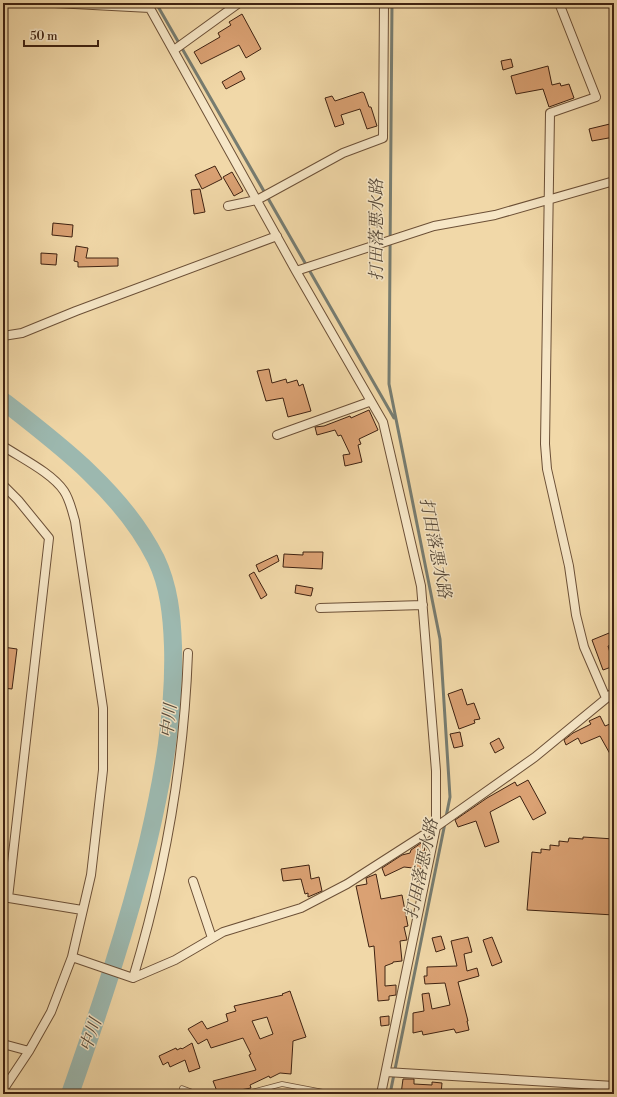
<svg xmlns="http://www.w3.org/2000/svg" width="617" height="1097" font-family="'Libre Bodoni','Noto Serif JP',serif">
<style>
.lines{fill:none;stroke-linecap:round;stroke-linejoin:round}
.stream{stroke:#777c70;stroke-width:3}
.river{stroke:#9cb8af;stroke-width:18}
.building{fill:#daa173;stroke:#3f2211;fill-rule:evenodd}
.service-casing{stroke:#6c5037;stroke-width:5.5}
.minor-casing{stroke:#6c5037;stroke-width:10}
.service{stroke:#f6e6c6;stroke-width:4}
.minor{stroke:#f6e6c6;stroke-width:8}
.labels{text-anchor:middle;dominant-baseline:central;stroke-width:3;stroke-linejoin:round;paint-order:stroke}
.water-label{font-size:17px;font-style:italic;fill:#564838;stroke:#f6e6c6}
</style>
<rect width="100%" height="100%" fill="#f1d8a8"/>
<filter id="stains"><feTurbulence type="fractalNoise" baseFrequency=".005" numOctaves="4"/><feColorMatrix values="0 0 0 0 .2 0 0 0 0 .09 0 0 0 0 .02 0 0 0 .5 -.17"/></filter>
<radialGradient id="worn" r=".72"><stop offset=".6" stop-color="#630" stop-opacity="0"/><stop offset="1" stop-color="#630" stop-opacity=".3"/></radialGradient>
<g class="lines">
<!-- stream -->
<path class="stream" d="M156,3L394,418
M392,3L389,384L440,639L450,797L446,817
M390,1094L445,823"/>
<!-- river -->
<path class="river" d="M3,401C60,445 123,493 156,559C169,586 172,616 173,646C175,712 163,778 148,842C127,928 99,1011 70,1094"/>
</g>
<!-- building -->
<path class="building" d="M242,14L261,49L246,58L239,45L201,64L194,52L220,37L218,33L231,25L229,22Z
M511,59L513,67L503,70L501,61Z
M548,66L552,85L560,83L561,86L569,84L574,98L549,107L543,89L516,94L511,76Z
M241,71L245,79L226,89L222,82Z
M362,92L364,93L369,107H371L377,126L367,129L360,109L341,115L344,124L335,127L325,98L332,96L335,101Z
M614,123V137L592,141L589,129Z
M215,166L222,179L202,189L195,175Z
M232,172L243,191L234,196L223,177Z
M200,189L205,212L194,214L191,190Z
M53,223L73,225L72,237L52,235Z
M76,246L88,248L86,258H118V266L78,267V262L74,261Z
M41,253L57,254L56,265L41,264Z
M269,369L272,383L286,379L287,383L297,380L299,386L303,384L311,411L288,417L283,398L266,401L257,371Z
M369,410L378,430L359,439L361,444L358,445L362,462L345,466L343,455L350,454L341,435L338,436L335,430L317,435L315,427L324,426L350,416L351,418Z
M303,552H323L322,569L283,567L284,554L303,555Z
M277,555L279,561L259,572L256,565Z
M254,572L267,595L261,599L249,575Z
M296,585L313,588L311,596L295,593Z
M614,631V644L608,646L614,666L603,670L592,640Z
M3,647L17,649L12,689L3,688Z
M462,689L467,705L474,703L480,719L474,720L475,723L459,729L448,694Z
M600,716L605,726L610,724L614,731V761L600,736L581,744L578,738L566,745L564,740L573,733L591,724L589,721Z
M460,732L463,746L454,748L450,734Z
M499,738L504,748L495,753L490,743Z
M528,780L546,813L533,820L520,796L490,812L499,842L485,847L476,821L458,827L455,820L487,798L515,782L517,786Z
M583,837L614,839V915L527,910L532,852L541,853V849L550,850V845L559,846V841L568,842L569,838L583,839Z
M421,843H424L425,846L422,869L404,867L385,876L382,868L402,855L410,853L411,850Z
M309,865L311,879L319,877L322,891L308,897V893L305,894L301,879L283,881L281,869Z
M376,874L381,899L402,895L408,926L404,927L407,940L400,941L402,961L393,962V963L385,966V986L396,985V995L389,996V1000L378,1001L374,946L369,947L356,886L367,884L366,878Z
M441,936L445,949L436,952L432,938Z
M468,937L472,952L464,954L467,971L477,968L479,976L458,982L468,1021H467L469,1030L456,1033L454,1029L423,1035L422,1031L413,1033V1013L424,1011L422,994L429,993L432,1009L450,1005L445,983L425,984L424,976H427V967L457,966L451,941Z
M492,937L502,962L492,966L483,940Z
M290,991L306,1037L293,1041L291,1074L280,1073L270,1078L269,1076L250,1085L251,1088L218,1094L213,1081L256,1070L249,1055L251,1054L243,1038L211,1048L207,1039L198,1044L188,1029L202,1021L207,1029L228,1021L226,1014L236,1011L234,1006L283,995L282,994ZM267,1017L273,1034L260,1039L252,1021Z
M389,1016V1025L381,1026L380,1017Z
M192,1043L200,1068L189,1072L185,1060L170,1067L168,1062L163,1065L159,1056L176,1048L177,1050L181,1048L182,1049Z
M403,1079H414V1084L432,1085V1082L442,1083L441,1094H401Z"/>
<g class="lines">
<defs>
<path id="service" d="M182,1088L198,1094
M244,1094L282,1084L334,1094"/>
<path id="minor" d="M55,3L150,8
M147,3L296,271L383,422L421,586L436,771V827L381,1094
M559,3L596,97L550,113L545,444L547,469L569,566L576,615L584,647L606,698
M174,50L239,3
M228,206L257,200L343,153L383,138L384,3
M296,271L434,226L495,215L614,181
M3,336L22,333L76,311L277,236
M277,435L369,402
M3,446C21,458 52,473 64,491C70,500 72,511 75,521L103,708V770L91,875L72,957L51,1012L29,1051L3,1090
M3,485L18,500L49,538L8,898
M320,608L423,605
M193,881L212,938
M3,897L82,910
M72,957L133,978L175,960L223,932L301,908L347,884L436,827L535,757L614,692
M133,978C165,872 184,764 188,653
M3,1044L29,1051
M386,1072L614,1086"/>
</defs>
<!-- service casing -->
<use href="#service" class="service-casing"/>
<!-- minor casing -->
<use href="#minor" class="minor-casing"/>
<!-- service -->
<use href="#service" class="service"/>
<!-- minor -->
<use href="#minor" class="minor"/>
</g>
<g class="labels">
<!-- water labels -->
<g class="water-label">
<text transform="translate(377 230) rotate(-90)">打田落悪水路</text>
<text transform="translate(435 548) rotate(79)">打田落悪水路</text>
<text transform="translate(169 721) rotate(-83)">中川</text>
<text transform="translate(422 869) rotate(-78)">打田落悪水路</text>
<text transform="translate(91 1035) rotate(-71)">中川</text>
</g>
</g>
<!-- margin -->
<rect width="617" height="1097" fill="none" stroke="#f1d8a8" stroke-width="16"/>
<rect x="4" y="4" width="609" height="1089" fill="none" stroke="#3f2211" stroke-width="2"/>
<rect x="8" y="8" width="601" height="1081" fill="none" stroke="#3f2211"/>
<!-- scale -->
<path d="M24 40v6h74v-6" fill="none" stroke="#3f2211" stroke-width="2"/>
<text x="30" y="40" font-size="12" fill="#3f2211" stroke="#f6e6c6" stroke-width="3" paint-order="stroke">50 m</text>
<rect width="100%" height="100%" filter="url(#stains)"/>
<rect width="100%" height="100%" fill="url(#worn)"/>
</svg>
